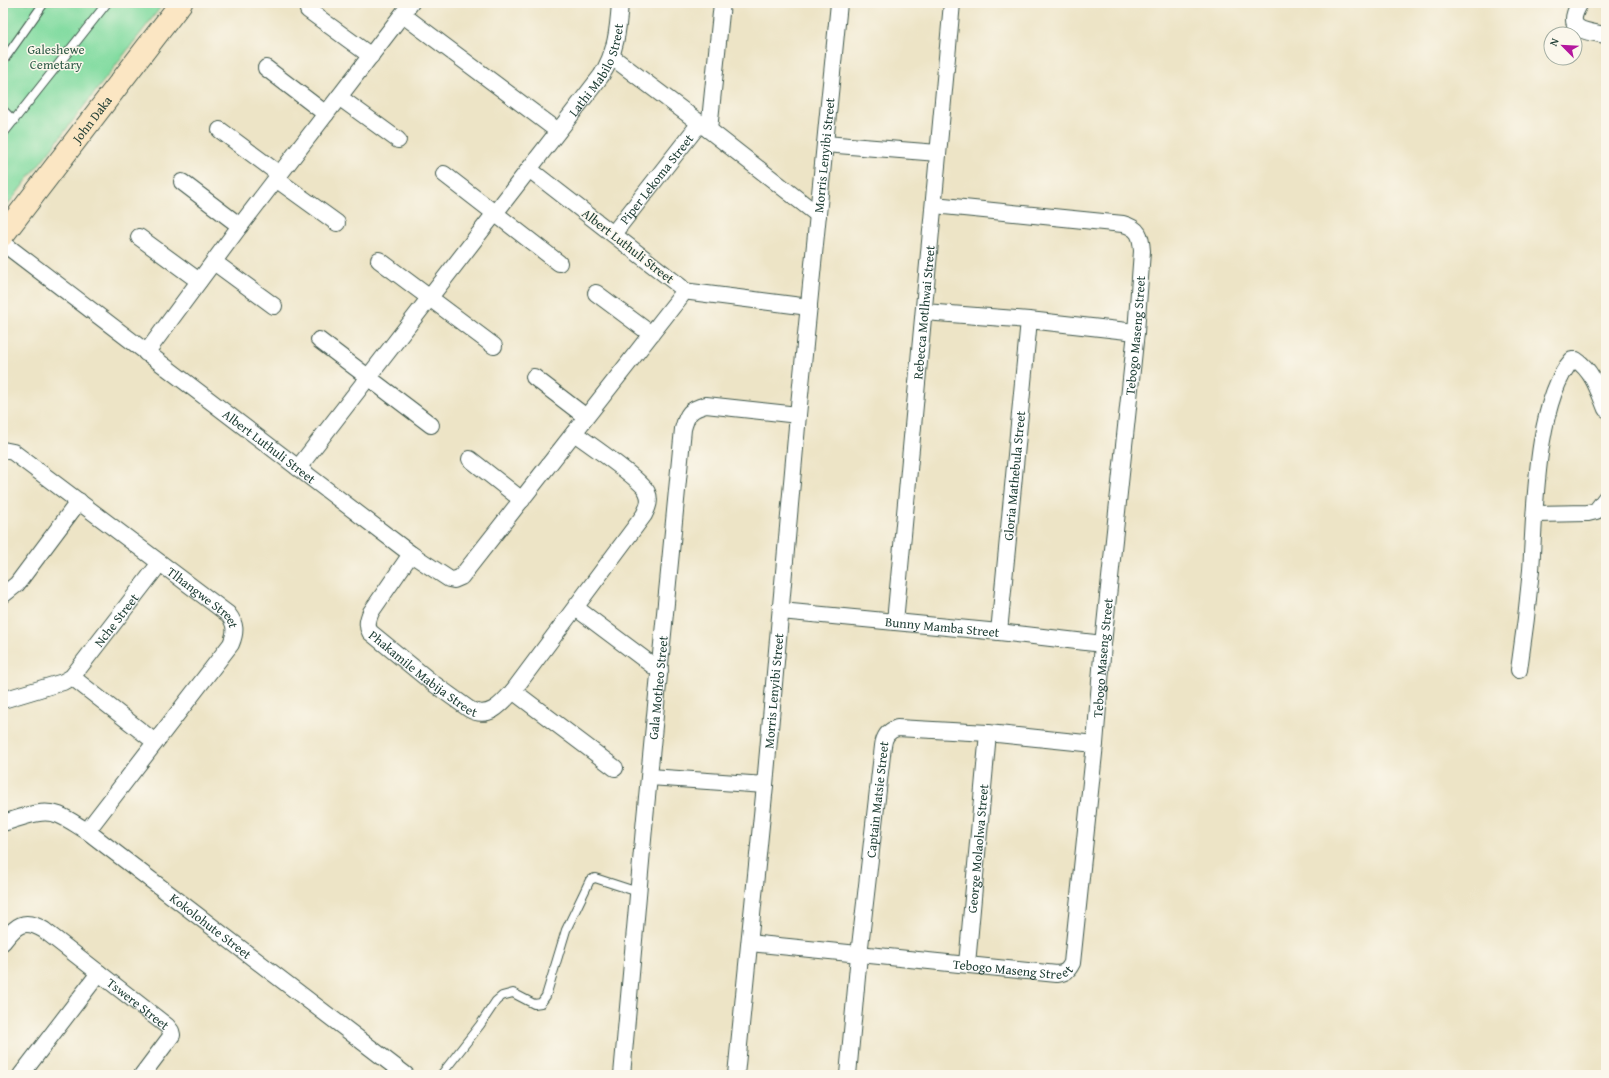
<svg xmlns="http://www.w3.org/2000/svg" width="1609" height="1078" font-family="'Gentium Book Plus',serif">
<style>
.green{fill:#83dca1;stroke:#518c6a}
.lines{fill:none;stroke-linecap:round;stroke-linejoin:round}
.lane-casing{stroke:#3e564a;stroke-width:10}
.street-casing{stroke:#3e564a;stroke-width:18}
.secondary-casing{stroke:#3e564a;stroke-width:24}
.lane{stroke:#fff;stroke-width:8}
.street{stroke:#fff;stroke-width:16}
.secondary{stroke:#fbe6c3;stroke-width:22}
.labels{text-anchor:middle;dominant-baseline:central;stroke-width:3;stroke-linejoin:round;paint-order:stroke}
.park-label{font-size:13px;fill:#335d4a;stroke:#fbf7ec}
.street-label{font-size:13px;fill:#1f3d34;stroke:#fbf7ec}
</style>
<rect width="100%" height="100%" fill="#fbf7ec"/>
<filter id="ink" filterUnits="userSpaceOnUse"><feTurbulence type="fractalNoise" baseFrequency=".025" numOctaves="2"/><feDisplacementMap in="SourceGraphic" scale="8" xChannelSelector="R" yChannelSelector="G"/><feConvolveMatrix kernelMatrix="1 2 1 2 8 2 1 2 1" color-interpolation-filters="sRGB"/></filter>
<filter id="wash" filterUnits="userSpaceOnUse"><feTurbulence type="fractalNoise" baseFrequency=".012" numOctaves="4" result="noise"/><feDisplacementMap in="SourceGraphic" scale="16" xChannelSelector="R" yChannelSelector="G"/><feGaussianBlur stdDeviation="0.9" result="paint"/><feColorMatrix in="noise" values="0 0 0 0 0 0 0 0 0 0 0 0 0 0 0 0 0 1.4 0 .05"/><feComposite in="paint" operator="in"/></filter>
<g filter="url(#wash)">
<rect width="100%" height="100%" fill="#ede4c6"/>
<!-- green -->
<path class="green" d="M3,3H164L3,211Z"/>
</g>
<g filter="url(#ink)">
<g class="lines">
<defs>
<path id="lane" d="M3,61L44,3
M3,110L14,121
M3,134L107,3
M441,1075L480,1025L496,1001L502,996L513,993L534,1004L541,1003L546,996L566,930L590,880L595,878L638,892"/>
<g id="street">
<path d="M1580,3C1563,31 1585,31 1606,35"/>
<path d="M308,10L371,56"/>
<path d="M403,15L558,131"/>
<path d="M612,57L709,130L818,215"/>
<path d="M266,68L326,114"/>
<path d="M339,97L398,140"/>
<path d="M220,130L279,174"/>
<path d="M709,130L722,3"/>
<path d="M825,144L938,153"/>
<path d="M444,174L559,263"/>
<path d="M276,179L337,223"/>
<path d="M182,182L240,226"/>
<path id="s1" d="M613,234L700,123"/>
<path d="M139,237L199,281"/>
<path id="s2" d="M3,243L411,554L449,579L454,580L461,577L681,296L683,291L681,287L529,169"/>
<path d="M379,260L494,346"/>
<path d="M214,262L274,306"/>
<path d="M683,291L809,307"/>
<path d="M596,293L651,334"/>
<path d="M924,312L1029,320L1136,332"/>
<path d="M319,340L431,425"/>
<path d="M146,353L240,226L411,3"/>
<path d="M534,377L586,417"/>
<path id="s3" d="M3,450L13,452L228,614C236,624 236,632 231,644L87,831"/>
<path d="M470,459L522,500"/>
<path id="s4" d="M298,468L601,76C616,53 618,30 620,3"/>
<path d="M1535,514L1588,513L1596,511L1606,498"/>
<path id="s5" d="M411,554L371,612C368,619 366,625 370,632L430,681L469,709C488,720 501,705 513,691L644,515C648,507 651,500 647,492C642,480 588,443 574,433"/>
<path d="M3,595L17,584L79,501"/>
<path d="M576,608L660,671"/>
<path id="s6" d="M781,611L999,632L1103,644"/>
<path id="s7" d="M895,622L952,3"/>
<path id="s8" d="M999,632L1029,320"/>
<path d="M1519,670C1524,637 1528,604 1531,570C1535,515 1535,402 1572,360H1576C1593,371 1599,392 1606,409"/>
<path d="M72,677L155,742"/>
<path d="M513,691L615,768"/>
<path id="s9" d="M3,700L63,682L72,677L160,563"/>
<path d="M650,777L765,785"/>
<path id="s10" d="M3,823C21,818 41,808 59,815C69,819 78,826 87,831L406,1075"/>
<path id="s11" d="M3,942C16,925 24,918 44,930L167,1026L171,1031L172,1035L142,1075"/>
<path id="s12" d="M750,943L1057,974C1065,973 1068,971 1072,963L1095,744L1103,644L1136,332L1142,251C1141,236 1139,228 1123,224L934,205"/>
<path id="s13" d="M967,964L988,733"/>
<path d="M21,1075L99,973"/>
<path id="s14" d="M622,1075L644,828L683,429C687,414 690,409 706,405L798,415"/>
<path id="s15" d="M736,1075L765,785L798,415L839,3"/>
<path id="s16" d="M848,1075L859,955L883,746C884,736 888,731 897,728L988,733L1095,744"/>
</g>
<g id="secondary">
<path id="s17" d="M3,235L181,3"/>
</g>
</defs>
<!-- lane casing -->
<use href="#lane" class="lane-casing"/>
<!-- street casing -->
<use href="#street" class="street-casing"/>
<!-- secondary casing -->
<use href="#secondary" class="secondary-casing"/>
<!-- lane -->
<use href="#lane" class="lane"/>
<!-- street -->
<use href="#street" class="street"/>
<!-- secondary -->
<use href="#secondary" class="secondary"/>
</g>
</g>
<g class="labels">
<!-- park labels -->
<g class="park-label">
<text x="56" y="49">Galeshewe<tspan x="56" dy="15">Cemetary</tspan></text>
</g>
<!-- street labels -->
<g class="street-label">
<text stroke="none"><textPath href="#s4" startOffset="499">Lathi Mabilo Street</textPath></text>
<text stroke="none"><textPath href="#s17" startOffset="146">John Daka</textPath></text>
<text stroke="none"><textPath href="#s15" startOffset="924">Morris Lenyibi Street</textPath></text>
<text stroke="none"><textPath href="#s1" startOffset="70">Piper Lekoma Street</textPath></text>
<text transform="translate(628 246) rotate(38)">Albert Luthuli Street</text>
<text stroke="none"><textPath href="#s7" startOffset="311">Rebecca Motlhwai Street</textPath></text>
<text stroke="none"><textPath href="#s12" startOffset="959">Tebogo Maseng Street</textPath></text>
<text stroke="none"><textPath href="#s2" startOffset="335">Albert Luthuli Street</textPath></text>
<text stroke="none"><textPath href="#s8" startOffset="157">Gloria Mathebula Street</textPath></text>
<text stroke="none"><textPath href="#s3" startOffset="250">Tlhangwe Street</textPath></text>
<text stroke="none"><textPath href="#s9" startOffset="145">Nche Street</textPath></text>
<text stroke="none"><textPath href="#s6" startOffset="162">Bunny Mamba Street</textPath></text>
<text stroke="none"><textPath href="#s12" startOffset="635">Tebogo Maseng Street</textPath></text>
<text stroke="none"><textPath href="#s5" startOffset="159">Phakamile Mabija Street</textPath></text>
<text stroke="none"><textPath href="#s14" startOffset="389">Gala Motheo Street</textPath></text>
<text stroke="none"><textPath href="#s15" startOffset="386">Morris Lenyibi Street</textPath></text>
<text stroke="none"><textPath href="#s16" startOffset="277">Captain Matsie Street</textPath></text>
<text stroke="none"><textPath href="#s13" startOffset="116">George Molaolwa Street</textPath></text>
<text stroke="none"><textPath href="#s10" startOffset="246">Kokolohute Street</textPath></text>
<text stroke="none"><textPath href="#s12" startOffset="264">Tebogo Maseng Street</textPath></text>
<text stroke="none"><textPath href="#s11" startOffset="169">Tswere Street</textPath></text>
</g>
</g>
<!-- margin -->
<rect width="1609" height="1078" fill="none" stroke="#fbf7ec" stroke-width="16"/>
<!-- north arrow -->
<g transform="translate(1563 46) rotate(294)"><circle r="19" fill="#fbf7ec" stroke="#a3ada2"/>
<path d="M0-3L7 15L0 10L-7 15Z" fill="#b5179e"/>
<text y="-6" font-size="11" font-weight="bold" text-anchor="middle" fill="#1f3d34">N</text>
</g>
</svg>
